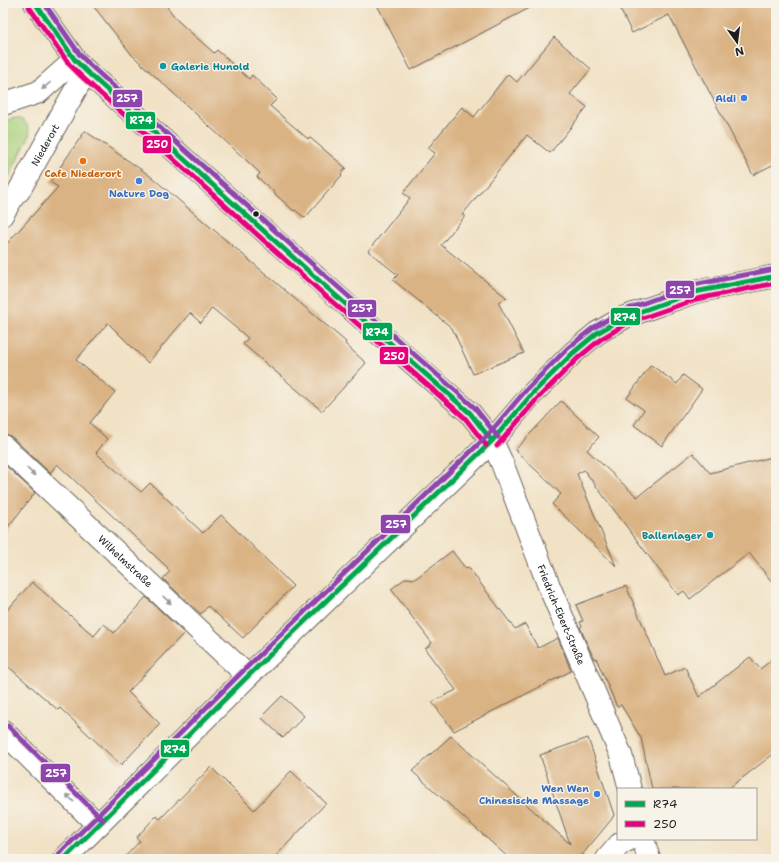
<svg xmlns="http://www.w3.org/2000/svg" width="779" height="862" font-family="'Shantell Sans',sans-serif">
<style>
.green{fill:#a9d07a;stroke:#62764b}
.building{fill:#dab384}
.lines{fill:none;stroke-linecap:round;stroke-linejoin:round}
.pedestrian-casing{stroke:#676158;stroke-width:20}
.minor-casing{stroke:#676158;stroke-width:24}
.pedestrian{stroke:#fff;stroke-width:18}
.minor{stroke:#fff;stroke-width:22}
.bus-1-casing{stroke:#f7f3e8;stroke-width:8}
.bus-2-casing{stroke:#f7f3e8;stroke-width:8}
.bus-3-casing{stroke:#f7f3e8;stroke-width:8}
.bus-1{stroke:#00a651;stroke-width:5}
.bus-2{stroke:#e5007d;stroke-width:5}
.bus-3{stroke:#8e44ad;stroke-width:5}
.oneway{fill:#999}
.culture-dot{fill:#0f9aa8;stroke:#f7f3e8;stroke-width:1.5}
.shop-dot{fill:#3f7fe0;stroke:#f7f3e8;stroke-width:1.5}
.food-dot{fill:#e8710a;stroke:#f7f3e8;stroke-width:1.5}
.bus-dot{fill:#1c1c1c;stroke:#f7f3e8;stroke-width:1.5}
.labels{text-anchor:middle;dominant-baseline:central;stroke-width:3;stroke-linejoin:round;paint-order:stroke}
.culture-label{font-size:10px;font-weight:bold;fill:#0d838f;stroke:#f7f3e8;text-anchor:start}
.shop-label{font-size:10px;font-weight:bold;fill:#366cbe;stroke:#f7f3e8;text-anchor:end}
.street-label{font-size:10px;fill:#1c1c1c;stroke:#f7f3e8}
.food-label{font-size:10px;font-weight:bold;fill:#c56008;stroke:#f7f3e8}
.line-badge{stroke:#f7f3e8;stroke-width:1.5}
.badge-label{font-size:11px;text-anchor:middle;font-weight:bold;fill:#fff}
</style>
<rect width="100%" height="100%" fill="#f7f3e8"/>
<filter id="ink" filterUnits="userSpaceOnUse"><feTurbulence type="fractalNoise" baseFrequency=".025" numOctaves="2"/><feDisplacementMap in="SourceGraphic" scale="8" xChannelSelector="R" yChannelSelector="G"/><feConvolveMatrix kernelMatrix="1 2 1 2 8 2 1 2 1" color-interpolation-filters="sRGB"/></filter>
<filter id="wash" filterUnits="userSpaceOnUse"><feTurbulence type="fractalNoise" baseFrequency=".012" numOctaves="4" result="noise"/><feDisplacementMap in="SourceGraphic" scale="16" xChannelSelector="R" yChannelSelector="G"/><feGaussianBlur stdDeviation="0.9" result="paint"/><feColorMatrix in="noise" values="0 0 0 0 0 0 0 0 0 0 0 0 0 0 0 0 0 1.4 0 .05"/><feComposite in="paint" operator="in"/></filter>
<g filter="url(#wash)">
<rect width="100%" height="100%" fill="#f1e2c6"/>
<!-- green -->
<path class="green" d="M14,118C25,119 26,122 30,132L28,139L3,188V121Z"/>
<g id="blocks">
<!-- building -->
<path class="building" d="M91,3H164L178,21L214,53L217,50L249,79L252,75L277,99L270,106L308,139L309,137L346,168L341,174L342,175L305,218L295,210L294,211L274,193V192L257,177L260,173L132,55Z
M376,3H539L411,70Z
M617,3H776V163L753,175L669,15L632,33Z
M554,37L591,69L570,94L587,107L550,153L527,135L462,215L465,216L441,245L507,298L498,302L524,353L473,374L452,328L393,280L398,275L368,251L410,198L403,193L435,153L428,148L462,107L474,117L508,74L517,82Z
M85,131L149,175L346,342L345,344L366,363L322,411L243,344L248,338L212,308L201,323L190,313L148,363L108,323L76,360L115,392L90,423L107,439L96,453L141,492L150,483L203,533L221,515L293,586L243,638L208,606L201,614L163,579L170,571L167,569L168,568L57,464L50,473L12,437L6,434H3V248L58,187L50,182Z
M651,365L677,384L683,375L702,389L662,446L634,425L644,410L627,398Z
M561,401L599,437L587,450L637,497L693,453L710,473L776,456V587L749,553L690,599L684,591L678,595L584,470L577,474L616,566L552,504L561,494L515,450Z
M3,463L35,493L3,533Z
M452,551L466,569L468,567L515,629L525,624L538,648L558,638L571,671L454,731L432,702L456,690L425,649L432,643L391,589L406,578L415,579Z
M32,582L94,636L104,624L114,633L146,597L184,633L128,692L160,724L121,765L60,708L58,710L3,662V615Z
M626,586L665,676L685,667L699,697L750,657L760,669L776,657V752L728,789H652L641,738L621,705L617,707L596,658L594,659L580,627L582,626L580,622L583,621L576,605Z
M282,696L304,716L283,738L261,717Z
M451,736L570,844L540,755L588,738L614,815L611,820L582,855L587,859H510L412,771Z
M211,767L254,810L291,771L326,803L273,859H123L140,841L136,838L156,816L160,819Z"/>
</g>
</g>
<g filter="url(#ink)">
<use href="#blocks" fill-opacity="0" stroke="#676158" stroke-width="1"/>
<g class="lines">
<defs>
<path id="pedestrian" d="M3,217L19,191"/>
<g id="minor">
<path id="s1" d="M35,3L75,60L86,71C214,185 340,301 470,413L492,441L502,463L549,586L621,755L630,789"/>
<path d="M3,104L39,92L75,60"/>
<path id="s2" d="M19,191L86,71"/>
<path id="s3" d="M3,446L248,676"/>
<path d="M3,731L98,825"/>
<path d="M643,839L649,859"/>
<path d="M64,859L248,676L492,441L532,394L573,353L597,333L625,317L695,292L776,276"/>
<path d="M607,859L620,844L630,839"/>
</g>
</defs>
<!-- pedestrian casing -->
<use href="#pedestrian" class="pedestrian-casing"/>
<!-- minor casing -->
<use href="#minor" class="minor-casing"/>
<!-- pedestrian -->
<use href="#pedestrian" class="pedestrian"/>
<!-- minor -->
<use href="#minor" class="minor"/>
<defs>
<path id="bus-1" d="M35,3L75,60L86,71L325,286L470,413L492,441
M64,859L248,676L492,441L532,394L573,353L597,333L625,317L695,292L776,276"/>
<path id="bus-2" d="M29,7L69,64L81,76L320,291L465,418L486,445
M497,446L537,399L578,358L601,339L628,323L697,299L776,283"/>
<path id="bus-3" d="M44,3L80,55L91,66L330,280L475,408L498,437
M8,726L103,820
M59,854L243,671L487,436L527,389L568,348L593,328L622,311L693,285L775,269"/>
</defs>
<!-- bus-1 casing -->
<use href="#bus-1" class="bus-1-casing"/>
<!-- bus-2 casing -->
<use href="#bus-2" class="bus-2-casing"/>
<!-- bus-3 casing -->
<use href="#bus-3" class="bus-3-casing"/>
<!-- bus-1 -->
<use href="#bus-1" class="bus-1"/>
<!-- bus-2 -->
<use href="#bus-2" class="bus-2"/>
<!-- bus-3 -->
<use href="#bus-3" class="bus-3"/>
</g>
<!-- one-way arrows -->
<defs><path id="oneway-solid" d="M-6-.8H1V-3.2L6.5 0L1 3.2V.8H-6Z"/></defs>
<g class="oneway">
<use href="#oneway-solid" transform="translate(46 86) rotate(139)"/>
<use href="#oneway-solid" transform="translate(31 472) rotate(43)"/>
<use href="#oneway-solid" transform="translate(167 600) rotate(43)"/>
<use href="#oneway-solid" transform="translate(70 798) rotate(-135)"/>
</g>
</g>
<!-- markers -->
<g class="culture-dot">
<circle cx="163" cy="66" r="4"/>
<circle cx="710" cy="535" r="4"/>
</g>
<g class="shop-dot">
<circle cx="744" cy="98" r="4"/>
<circle cx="139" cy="181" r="4"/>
<circle cx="597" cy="794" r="4"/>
</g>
<circle class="food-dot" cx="83" cy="161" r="4"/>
<circle class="bus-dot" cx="256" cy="214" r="3.5"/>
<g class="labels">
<!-- culture labels -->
<g class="culture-label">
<text x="171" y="66">Galerie Hunold</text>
<text x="702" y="535" text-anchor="end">Ballenlager</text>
</g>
<!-- shop labels -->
<g class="shop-label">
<text x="736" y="98">Aldi</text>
<text x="139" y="193" text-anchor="middle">Nature Dog</text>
<text x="589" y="788">Wen Wen<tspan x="589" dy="12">Chinesische Massage</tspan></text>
</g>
<!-- street labels -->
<g class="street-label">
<text stroke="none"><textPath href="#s2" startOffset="53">Niederort</textPath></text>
<text stroke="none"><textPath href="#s3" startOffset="168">Wilhelmstraße</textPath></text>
<text stroke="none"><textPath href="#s1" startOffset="822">Friedrich-Ebert-Straße</textPath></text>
</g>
<!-- food labels -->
<g class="food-label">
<text x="83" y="173">Cafe Niederort</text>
</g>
</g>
<g class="line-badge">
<rect x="112" y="89" width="31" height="19" rx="4" fill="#8e44ad"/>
<rect x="125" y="111" width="31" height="19" rx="4" fill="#00a651"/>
<rect x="142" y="135" width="30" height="19" rx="4" fill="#e5007d"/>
<rect x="665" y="280" width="30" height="19" rx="4" fill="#8e44ad"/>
<rect x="347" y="299" width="30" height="19" rx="4" fill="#8e44ad"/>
<rect x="610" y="307" width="31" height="19" rx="4" fill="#00a651"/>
<rect x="362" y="322" width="31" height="19" rx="4" fill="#00a651"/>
<rect x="379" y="346" width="30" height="19" rx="4" fill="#e5007d"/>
<rect x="380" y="514" width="31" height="20" rx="4" fill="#8e44ad"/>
<rect x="160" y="739" width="30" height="19" rx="4" fill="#00a651"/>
<rect x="40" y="763" width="31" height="20" rx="4" fill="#8e44ad"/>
</g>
<g class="badge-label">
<text x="127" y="102">257</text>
<text x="141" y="124">R74</text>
<text x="157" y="148">250</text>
<text x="680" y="294">257</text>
<text x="362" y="312">257</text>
<text x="625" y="321">R74</text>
<text x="377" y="336">R74</text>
<text x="394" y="360">250</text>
<text x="396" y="528">257</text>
<text x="175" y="753">R74</text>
<text x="56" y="777">257</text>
</g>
<!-- margin -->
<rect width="779" height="862" fill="none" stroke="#f7f3e8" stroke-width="16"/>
<!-- legend -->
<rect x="617" y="788" width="140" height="52" fill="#f7f3e8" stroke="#9f9d96"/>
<rect x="625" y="801" width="20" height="6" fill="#00a651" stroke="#9f9d96"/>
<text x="653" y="808" font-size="12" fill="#1c1c1c">R74</text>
<rect x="625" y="821" width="20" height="6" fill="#e5007d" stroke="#9f9d96"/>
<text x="653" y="828" font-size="12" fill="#1c1c1c">250</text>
<!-- north arrow -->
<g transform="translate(737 42) rotate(166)" stroke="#f7f3e8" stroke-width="3" paint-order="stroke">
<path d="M0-3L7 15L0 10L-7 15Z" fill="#1c1c1c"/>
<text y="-6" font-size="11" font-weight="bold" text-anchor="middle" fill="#1c1c1c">N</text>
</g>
</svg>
